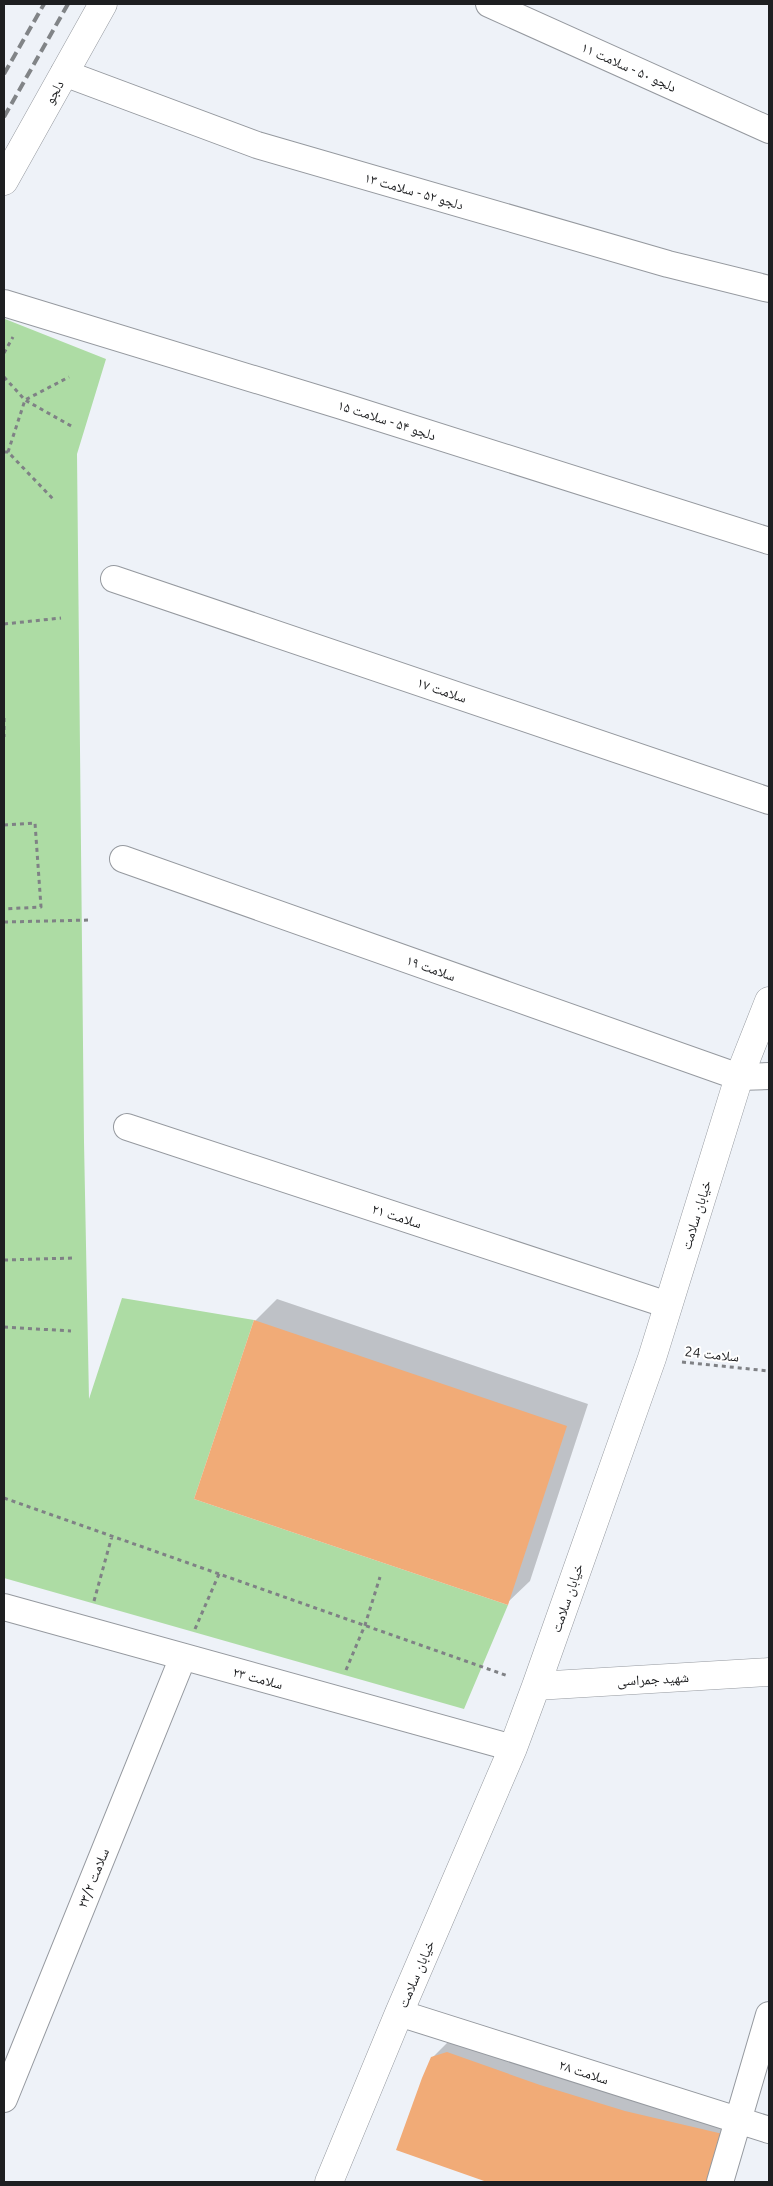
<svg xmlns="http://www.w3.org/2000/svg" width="773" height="2186" font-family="Ubuntu,'Noto Naskh Arabic',sans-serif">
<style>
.green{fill:#addca4}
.shadow{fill:#0003}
.building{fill:#f1ab77}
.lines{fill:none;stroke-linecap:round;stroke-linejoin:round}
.street-casing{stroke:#95999f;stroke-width:28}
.secondary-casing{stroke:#95999f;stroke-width:29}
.path{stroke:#7f8185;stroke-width:3;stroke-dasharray:4 4;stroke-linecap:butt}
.street{stroke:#fff;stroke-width:26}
.secondary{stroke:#fff;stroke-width:28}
.rail{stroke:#818487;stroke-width:4;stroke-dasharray:10 5;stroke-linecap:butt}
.labels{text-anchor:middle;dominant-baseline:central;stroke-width:4;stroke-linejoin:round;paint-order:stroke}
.street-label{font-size:14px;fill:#1e1f21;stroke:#fff}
</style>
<rect width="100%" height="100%" fill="#eef2f8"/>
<!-- green -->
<path class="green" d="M5,319L106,359L77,454L84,1142L89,1399L122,1298L254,1320L194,1499L508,1605L464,1709L4,1578Z"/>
<!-- shadow -->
<path class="shadow" d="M277,1299L588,1404L530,1581L507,1603L255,1321Z
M463,2037L738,2119L717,2182H492L398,2150L432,2058L448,2042Z"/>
<!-- building -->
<path class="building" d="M254,1320L567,1426L508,1605L194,1499Z
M447,2052L540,2085L625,2111L723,2134L708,2182H487L396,2150L422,2078L431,2057Z"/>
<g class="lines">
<defs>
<path id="street" d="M489,4L769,130
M64,73L257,145L668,264L769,289
M4,303L342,406L769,541
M114,579L769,801
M123,859L739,1077L769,1076
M127,1127L668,1305
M4,1607L513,1748
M399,2013L769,2130
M4,2099L183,1657
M720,2182L769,2015"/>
<path id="secondary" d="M4,181L103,4
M536,1686L769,1672
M329,2182L399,2013L513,1748L536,1686L652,1358L739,1077L769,1001"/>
</defs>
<!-- street casing -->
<use href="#street" class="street-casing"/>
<!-- secondary casing -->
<use href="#secondary" class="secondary-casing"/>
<!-- path -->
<path class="path" d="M4,353L13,337
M4,377L25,400L73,427
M4,452H8L54,500
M8,452L25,400L69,377
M4,624L61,618
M4,718V737
M4,825L35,823L41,907L4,909
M4,922L92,920
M4,1260L73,1258
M4,1327L71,1331
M682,1362L769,1371
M4,1498L508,1676
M94,1601L112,1536
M195,1629L219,1574
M346,1670L365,1625L380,1577"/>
<!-- street -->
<use href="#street" class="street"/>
<!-- secondary -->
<use href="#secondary" class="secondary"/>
<!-- rail -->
<path class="rail" d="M4,74L44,4
M4,117L68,4"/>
</g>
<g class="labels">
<!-- street labels -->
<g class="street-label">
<text transform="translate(629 67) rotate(24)">دلجو ۵۰ - سلامت ۱۱</text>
<text transform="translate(54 92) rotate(-61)">دلجو</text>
<text transform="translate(414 191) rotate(16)">دلجو ۵۲ - سلامت ۱۳</text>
<text transform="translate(387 420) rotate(18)">دلجو ۵۴ - سلامت ۱۵</text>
<text transform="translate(442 690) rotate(19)">سلامت ۱۷</text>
<text transform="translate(431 968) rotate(20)">سلامت ۱۹</text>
<text transform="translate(696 1215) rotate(-73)">خیابان سلامت</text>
<text transform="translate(397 1216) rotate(18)">سلامت ۲۱</text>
<text transform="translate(712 1354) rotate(6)">سلامت 24</text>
<text transform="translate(567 1598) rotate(-71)">خیابان سلامت</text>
<text transform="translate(258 1678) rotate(15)">سلامت ۲۳</text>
<text transform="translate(653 1679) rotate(-3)">شهید جمراسی</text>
<text transform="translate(93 1878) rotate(-68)">سلامت ۲۳/۲</text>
<text transform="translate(416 1974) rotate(-67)">خیابان سلامت</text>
<text transform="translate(584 2072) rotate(18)">سلامت ۲۸</text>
</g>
</g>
<!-- border -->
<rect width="773" height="2186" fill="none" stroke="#1e1f21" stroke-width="10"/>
</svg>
